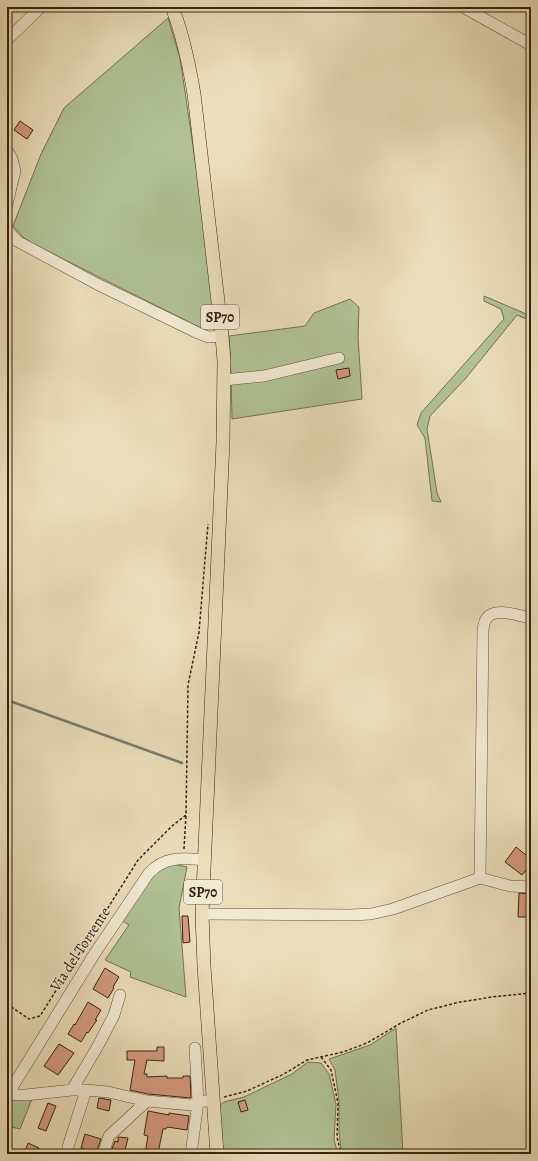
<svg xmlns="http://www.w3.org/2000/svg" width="538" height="1161" font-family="Alegreya,serif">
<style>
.green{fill:#b0c295;stroke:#767254}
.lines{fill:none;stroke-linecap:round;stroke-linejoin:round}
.stream{stroke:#737e72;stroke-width:2.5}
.building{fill:#d49a7e;stroke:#3b2113}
.minor-casing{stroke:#67503d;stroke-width:12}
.major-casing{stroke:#3b2113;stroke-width:14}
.path{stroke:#3b2113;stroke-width:1.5;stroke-dasharray:3 2;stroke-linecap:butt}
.minor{stroke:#f1ead2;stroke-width:11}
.major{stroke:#eadeba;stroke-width:13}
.labels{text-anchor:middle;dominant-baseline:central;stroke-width:3;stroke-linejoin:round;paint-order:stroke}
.shield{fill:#f1ead2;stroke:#725d4c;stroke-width:1}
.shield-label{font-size:14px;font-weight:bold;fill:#3b2113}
.street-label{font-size:15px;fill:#3b2113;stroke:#f1ead2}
</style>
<rect width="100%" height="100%" fill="#eadeba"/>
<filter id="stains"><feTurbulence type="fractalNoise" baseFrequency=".005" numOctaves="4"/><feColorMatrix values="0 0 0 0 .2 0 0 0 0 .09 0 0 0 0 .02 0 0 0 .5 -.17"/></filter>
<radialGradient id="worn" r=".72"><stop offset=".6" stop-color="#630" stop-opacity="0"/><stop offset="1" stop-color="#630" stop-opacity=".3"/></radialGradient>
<!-- green -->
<path class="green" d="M168,18L180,58L197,173L217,328H201L35,245L24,238L13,226L41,154L64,108Z
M484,296L531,316V321L517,315L466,378L430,416L427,429L437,493L441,502L432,501L425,438L417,425L421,413L504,319L501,309L484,301Z
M350,299L359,307L358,337L362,399L232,419L231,374L229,336L305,326L314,313Z
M173,864L187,867L179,908L186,997L130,977L131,972L105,960L129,925L121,920L143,886L160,868Z
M396,1028L403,1154H345L341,1149L339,1132V1101L335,1070L329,1059L370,1045Z
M308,1062L321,1063L329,1074L336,1104L334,1140L338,1154H222L219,1106L224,1102L244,1097L292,1074Z
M7,1099H32L20,1129L7,1126Z"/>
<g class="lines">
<!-- stream -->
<path class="stream" d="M7,700L182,763"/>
</g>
<!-- building -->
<path class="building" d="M20,121L33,130L27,139L14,130Z
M349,368L350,376L338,379L336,370Z
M516,847L531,859V872L527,869L522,875L505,862Z
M519,893L531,894V917H518Z
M182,916H188L190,942L183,943Z
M105,968L119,977L113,987L114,988L108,998L93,989Z
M88,1002L101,1010L95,1020H97L88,1033L87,1032L81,1042L68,1034L74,1024L75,1025Z
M59,1044L74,1053L58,1075L44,1066Z
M157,1047H164V1061L147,1060L144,1074H147V1077L167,1076V1078H183V1076H190L191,1098L148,1094L130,1090L135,1060H127V1051H157Z
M99,1098L111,1100L109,1111L97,1108Z
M245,1100L248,1110L241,1112L238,1102Z
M48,1103L56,1106L46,1131L38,1128Z
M148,1111L169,1115V1113L189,1116L187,1130L167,1127L166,1129H163L158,1153L152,1152V1154H145L148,1136L144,1135Z
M85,1134L101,1139L96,1153L81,1148Z
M118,1137L128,1138L124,1154H110L115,1141L118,1142Z
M28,1143L39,1148L37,1154H24Z"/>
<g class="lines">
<defs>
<path id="minor" d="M463,7L531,45
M7,40L41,7
M7,150L12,159L15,171L7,204
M7,228L8,231L17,241L97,284L198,333L208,337L222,336
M224,380L264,376L339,358
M480,878L510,886L531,887
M202,914L350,915L371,914L393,909L480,878L483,629C484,626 484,622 486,619C494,606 519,616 531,618
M72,1090L99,1044L114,1015L120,995
M7,1094L26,1095L72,1090H86L108,1092L147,1101L192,1105L198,1102L213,1100
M8,1094L95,953L149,873C165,856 182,858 204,860
M68,1147L86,1090
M103,1154L109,1136L147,1101
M191,1154L198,1102L195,1048"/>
<path id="major" d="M172,7C183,35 189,64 194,94L222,336L224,361L223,442L202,914L204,966L217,1154"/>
</defs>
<!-- minor casing -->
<use href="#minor" class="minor-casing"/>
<!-- major casing -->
<use href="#major" class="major-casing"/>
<!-- path -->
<path class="path" d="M184,849L186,815
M7,1004L29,1019L40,1016L138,860L172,826L186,815L188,685L199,632L208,524
M321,1057L331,1070L338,1103L337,1137L341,1154
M224,1097L247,1091L284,1074L307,1060L343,1052L367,1043L401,1023L428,1010L460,1002L492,997L531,993"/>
<!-- minor -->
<use href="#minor" class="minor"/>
<!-- major -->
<use href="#major" class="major"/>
</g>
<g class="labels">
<!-- shield labels -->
<g class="shield">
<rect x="201" y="305" width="38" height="24" rx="3"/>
<rect x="184" y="880" width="38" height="24" rx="3"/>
</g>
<g class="shield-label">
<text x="220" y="317">SP70</text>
<text x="203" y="892">SP70</text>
</g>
<!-- street labels -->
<g class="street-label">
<text transform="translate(80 949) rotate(-57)">Via del Torrente</text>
</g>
</g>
<!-- margin -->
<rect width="538" height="1161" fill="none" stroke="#eadeba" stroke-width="24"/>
<rect x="8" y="8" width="522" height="1145" fill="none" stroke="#3b2113" stroke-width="2"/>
<rect x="12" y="12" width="514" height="1137" fill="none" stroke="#3b2113"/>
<rect width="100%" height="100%" filter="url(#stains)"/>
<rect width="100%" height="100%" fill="url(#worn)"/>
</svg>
